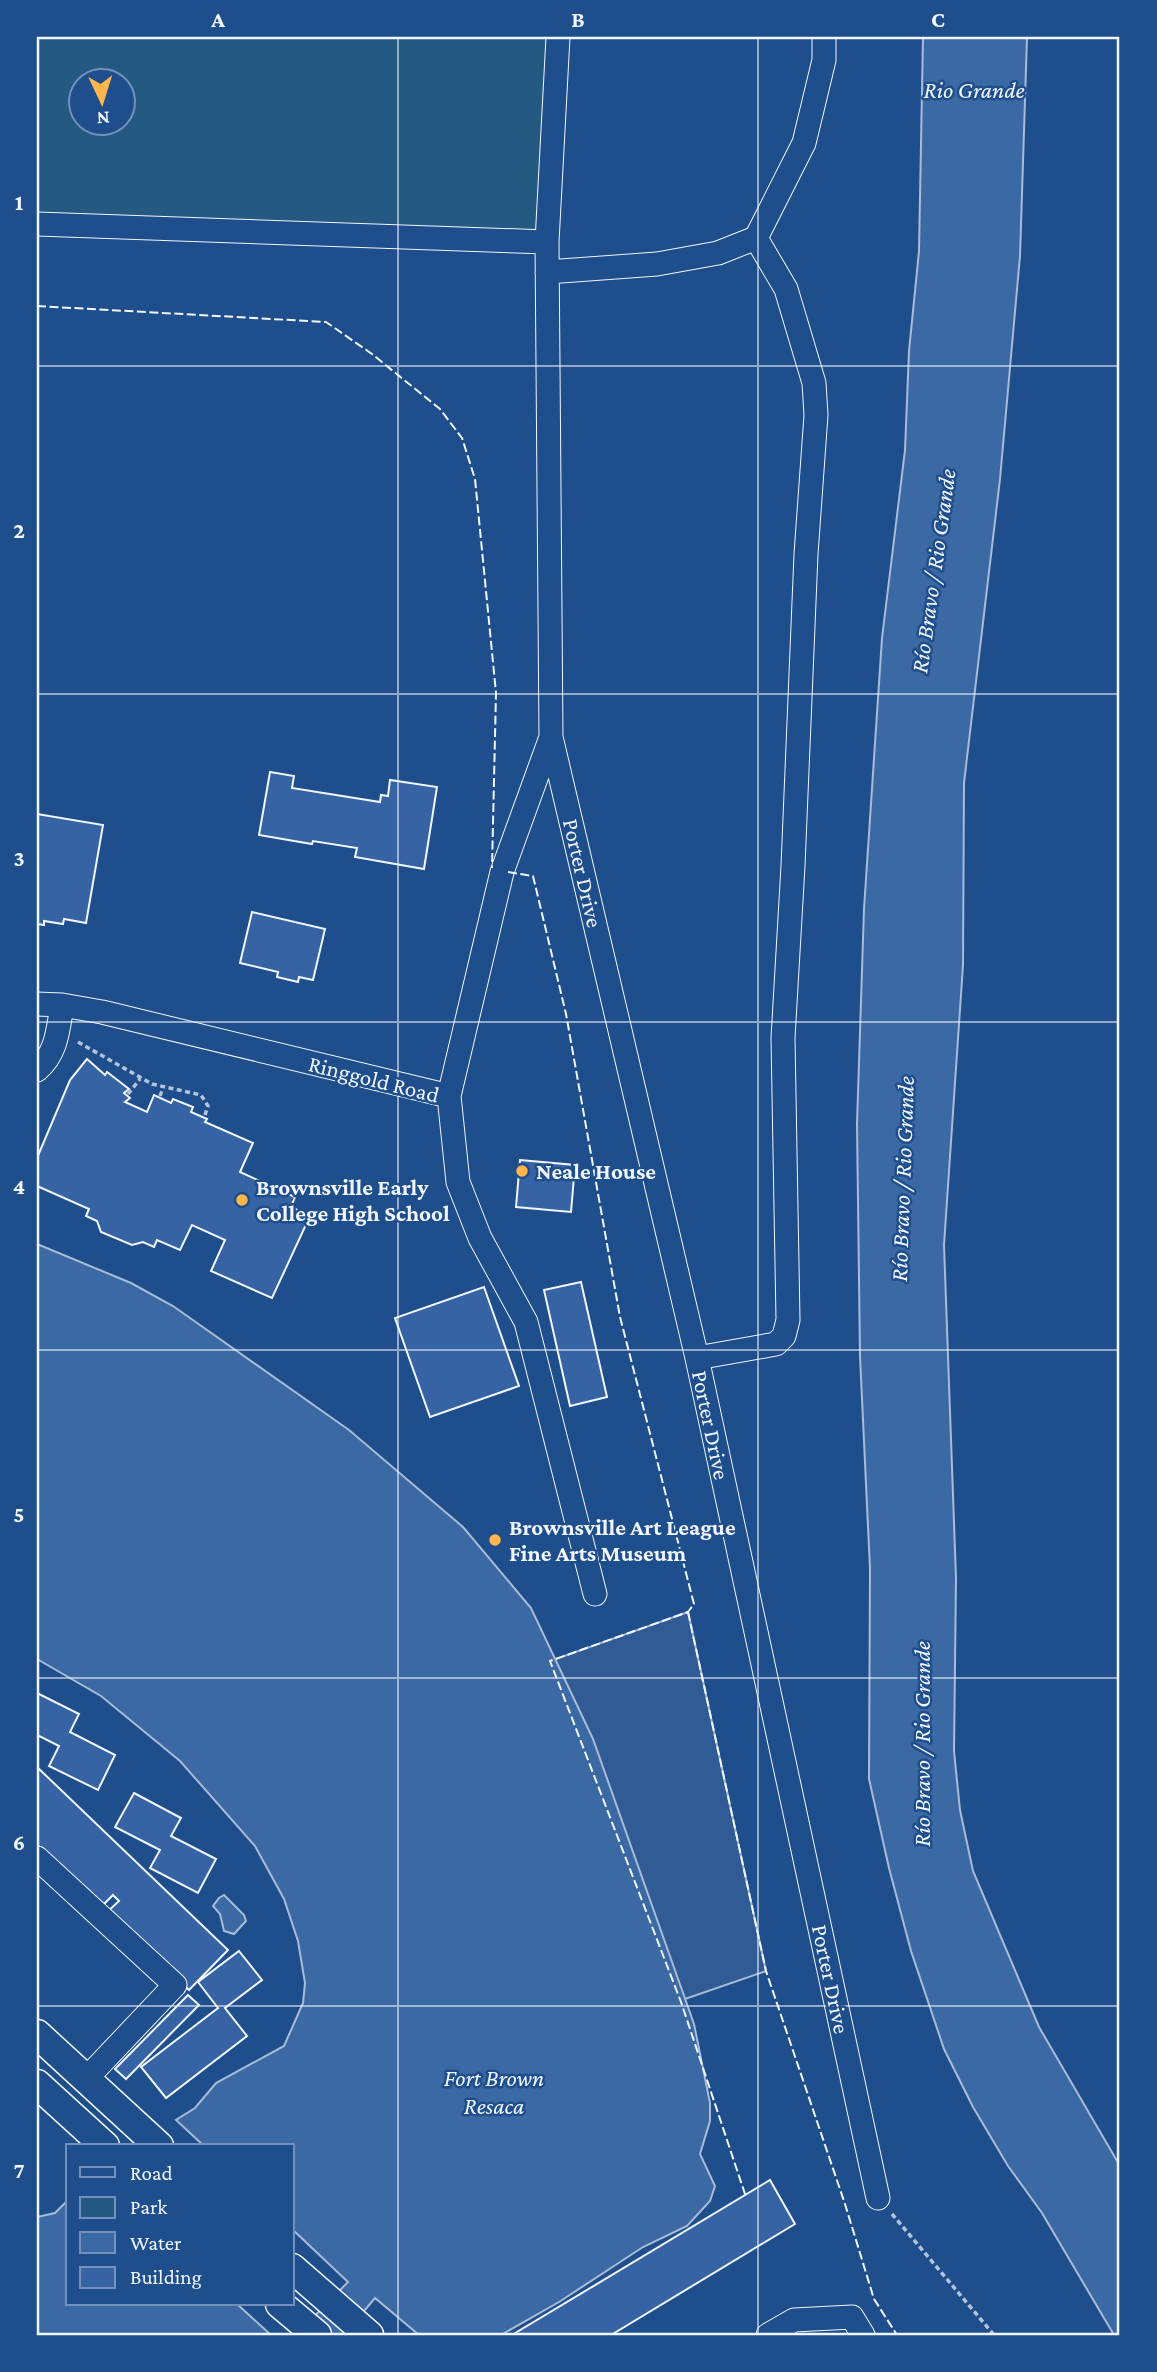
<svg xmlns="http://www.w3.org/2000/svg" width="1157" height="2372" font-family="'Crimson Pro',serif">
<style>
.green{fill:#245a82;stroke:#a8bbd7;stroke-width:2;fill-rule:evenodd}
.parking{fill:#305b95;stroke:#a8bbd7;stroke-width:2}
.water{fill:#3b69a3;stroke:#a8bbd7;stroke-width:2}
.building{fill:#3563a3;stroke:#f2f6ff;stroke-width:2}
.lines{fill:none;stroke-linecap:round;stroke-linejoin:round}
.minor-casing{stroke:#f2f6ff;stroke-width:25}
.major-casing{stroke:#f2f6ff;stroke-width:31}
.path{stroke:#b3c4dc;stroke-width:3.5;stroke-dasharray:5 3.5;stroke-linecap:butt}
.minor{stroke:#1f4e8c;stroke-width:23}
.major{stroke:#1f4e8c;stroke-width:28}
.fence{stroke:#f2f6ff;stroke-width:2;stroke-dasharray:9 3.5;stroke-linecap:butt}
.grid{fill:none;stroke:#f2f6ff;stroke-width:2;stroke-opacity:0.55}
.poi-dot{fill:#ffb74d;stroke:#1f4e8c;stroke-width:2.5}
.labels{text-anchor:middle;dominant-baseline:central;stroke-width:5;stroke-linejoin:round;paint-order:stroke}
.street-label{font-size:23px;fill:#f2f6ff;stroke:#1f4e8c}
.poi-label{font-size:23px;font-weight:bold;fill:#f2f6ff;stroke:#1f4e8c;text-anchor:start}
.water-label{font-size:24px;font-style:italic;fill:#f2f6ff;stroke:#1f4e8c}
.neatline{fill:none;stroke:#f2f6ff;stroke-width:2.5}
.grid-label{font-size:23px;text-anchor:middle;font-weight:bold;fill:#f2f6ff}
</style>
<rect width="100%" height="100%" fill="#1f4e8c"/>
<!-- green -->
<path class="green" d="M37,37H556L547,242L37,225ZM80,80H122V122H80Z"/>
<!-- parking -->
<path class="parking" d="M688,1612L766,1971L685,1999L550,1661Z"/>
<!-- water -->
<path class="water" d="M923,37H1027L1020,256L1000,479L964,783L963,965L944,1245L956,1578L954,1751L960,1810L973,1871L1039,2027L1120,2166V2335H1114L1042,2213L1008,2166L973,2107L944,2049L911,1951L889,1868L869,1779L870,1569L860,1356L857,1124L864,909L882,638L905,450L909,351L919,251Z
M37,1244L131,1283L173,1306L349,1430L463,1527L531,1608L593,1739L694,2024L710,2103V2121L700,2154L715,2186L710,2201L687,2226L643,2247L559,2302L501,2335H419L375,2298L344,2335H296L348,2282L292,2229V2146H204L176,2120L195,2108L216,2083L284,2046L303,2003L305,1983L298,1941L284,1899L255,1846L180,1761L101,1696L37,1659Z
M224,1895L244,1915L246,1921L234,1934L224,1931L220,1914L213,1906L219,1898Z
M68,2200V2304H237L271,2335H37V2217L55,2213Z"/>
<!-- building -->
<path class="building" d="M270,772L294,776L292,788L380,802L381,795L388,796L390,780L437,787L424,869L355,857L357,848L313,841L312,844L259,835Z
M37,814L103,825L86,923L64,919L63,924L44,921V925L37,924Z
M252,912L325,929L313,980L299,977L298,982L277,977L278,972L240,963Z
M87,1059L105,1075L107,1072L129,1089L124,1093L130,1098L125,1102L147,1112L154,1095L171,1103L173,1099L193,1107L191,1112L207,1119L205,1122L253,1143L240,1172L295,1197L291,1207L310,1216L272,1298L211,1271L225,1240L192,1225L180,1250L157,1240L154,1247L143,1242L132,1245L101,1232L97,1221L86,1216L89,1209L37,1186V1158L70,1080Z
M520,1160L575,1165L571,1212L516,1207Z
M581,1282L607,1397L570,1406L544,1290Z
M484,1287L519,1386L430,1417L395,1318Z
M37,1693L79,1714L70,1732L115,1755L98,1790L49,1766L59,1746L37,1735Z
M37,1767L228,1950L189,1990L107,1912L119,1901L113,1895L98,1910L37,1852Z
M134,1793L181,1818L171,1836L216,1859L198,1893L150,1868L160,1850L115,1827Z
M239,1951L262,1980L225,2008L247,2036L166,2098L141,2067L218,2008L198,1982Z
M188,1995L199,2005L126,2079L115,2069Z
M770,2180L795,2224L611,2335H512Z"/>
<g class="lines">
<defs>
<path id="minor" d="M37,224L547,242
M547,272L657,264L718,253L756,238L804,143L824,60V37
M551,737L697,1358L878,2198
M37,1004L62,1005L102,1012L449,1096L458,1182L480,1238L526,1322L595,1594
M37,1070C57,1053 58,1030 62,1005
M449,1096L502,872L551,737L547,242L558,37
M697,1358L776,1344L784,1336L788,1320L783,1038L793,866L806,554L816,415L814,383L786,289L756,238
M37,1858L175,1985L86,2079
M768,2335L794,2320L852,2317L863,2335"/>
<path id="major" d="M37,2034L159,2146
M37,2084L105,2146
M292,2268L369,2335
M280,2304L317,2335"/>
</defs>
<!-- minor casing -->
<use href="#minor" class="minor-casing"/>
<!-- major casing -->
<use href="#major" class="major-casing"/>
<!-- path -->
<path class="path" d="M78,1042L152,1084L201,1095L208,1106L205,1115
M128,1094L140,1079
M160,1096L163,1088
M892,2214L994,2335"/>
<!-- minor -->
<use href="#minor" class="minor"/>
<!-- major -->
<use href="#major" class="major"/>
<!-- fence -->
<path class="fence" d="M37,306L326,322L372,354L440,409L462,438L475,479L496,693L492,868
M508,872L533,876L566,1014L620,1317L694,1604L688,1612L550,1661L681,2002L745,2194
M688,1612L766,1971L845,2204L874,2299L897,2335"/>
</g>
<!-- grid -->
<path class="grid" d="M398,37V2335M758,37V2335M37,366H1120M37,694H1120M37,1022H1120M37,1350H1120M37,1678H1120M37,2006H1120"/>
<!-- markers -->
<g class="poi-dot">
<circle cx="522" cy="1171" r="7"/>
<circle cx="242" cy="1200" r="7"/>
<circle cx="495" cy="1540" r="7"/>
</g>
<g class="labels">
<!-- street labels -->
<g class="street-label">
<text transform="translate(583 873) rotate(77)">Porter Drive</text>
<text transform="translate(374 1079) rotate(14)">Ringgold Road</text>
<text transform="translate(711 1425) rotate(78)">Porter Drive</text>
<text transform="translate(831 1979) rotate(78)">Porter Drive</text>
</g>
<!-- poi labels -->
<g class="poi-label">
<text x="536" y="1171">Neale House</text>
<text x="256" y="1187">Brownsville Early<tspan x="256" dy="26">College High School</tspan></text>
<text x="509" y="1527">Brownsville Art League<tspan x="509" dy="26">Fine Arts Museum</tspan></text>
</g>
<!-- water labels -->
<g class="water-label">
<text x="974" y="89">Rio Grande</text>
<text transform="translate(933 571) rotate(-82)">Río Bravo / Rio Grande</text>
<text transform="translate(902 1179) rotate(-88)">Río Bravo / Rio Grande</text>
<text transform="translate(921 1744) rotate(-90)">Río Bravo / Rio Grande</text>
<text x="494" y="2077">Fort Brown<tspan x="494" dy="28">Resaca</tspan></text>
</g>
</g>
<!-- border -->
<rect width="1157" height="2372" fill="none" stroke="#1f4e8c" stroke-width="77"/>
<!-- legend -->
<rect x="66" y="2144" width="228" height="161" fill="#1f4e8c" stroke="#7391ba" stroke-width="2"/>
<rect x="80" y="2167" width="35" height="10" fill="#1f4e8c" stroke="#7391ba" stroke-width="2"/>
<text x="130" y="2180" font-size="21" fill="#f2f6ff">Road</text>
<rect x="80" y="2197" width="35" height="21" fill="#245a82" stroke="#7391ba" stroke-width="2"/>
<text x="130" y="2214" font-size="21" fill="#f2f6ff">Park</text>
<rect x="80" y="2232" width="35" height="21" fill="#3b69a3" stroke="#7391ba" stroke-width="2"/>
<text x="130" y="2250" font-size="21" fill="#f2f6ff">Water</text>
<rect x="80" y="2267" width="35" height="21" fill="#3563a3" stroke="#7391ba" stroke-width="2"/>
<text x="130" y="2284" font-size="21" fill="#f2f6ff">Building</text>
<!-- north arrow -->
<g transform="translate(102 102) rotate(176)"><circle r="33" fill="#1f4e8c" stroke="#7391ba" stroke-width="2"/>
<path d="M0-5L12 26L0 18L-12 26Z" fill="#ffb74d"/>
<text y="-10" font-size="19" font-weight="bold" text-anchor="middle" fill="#f2f6ff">N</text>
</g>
<rect x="38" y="38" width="1080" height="2296" class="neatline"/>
<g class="grid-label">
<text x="218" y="27">A</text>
<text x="578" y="27">B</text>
<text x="938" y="27">C</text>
<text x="19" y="210">1</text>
<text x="19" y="538">2</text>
<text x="19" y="866">3</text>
<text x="19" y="1194">4</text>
<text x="19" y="1522">5</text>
<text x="19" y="1850">6</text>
<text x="19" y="2178">7</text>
</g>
</svg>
